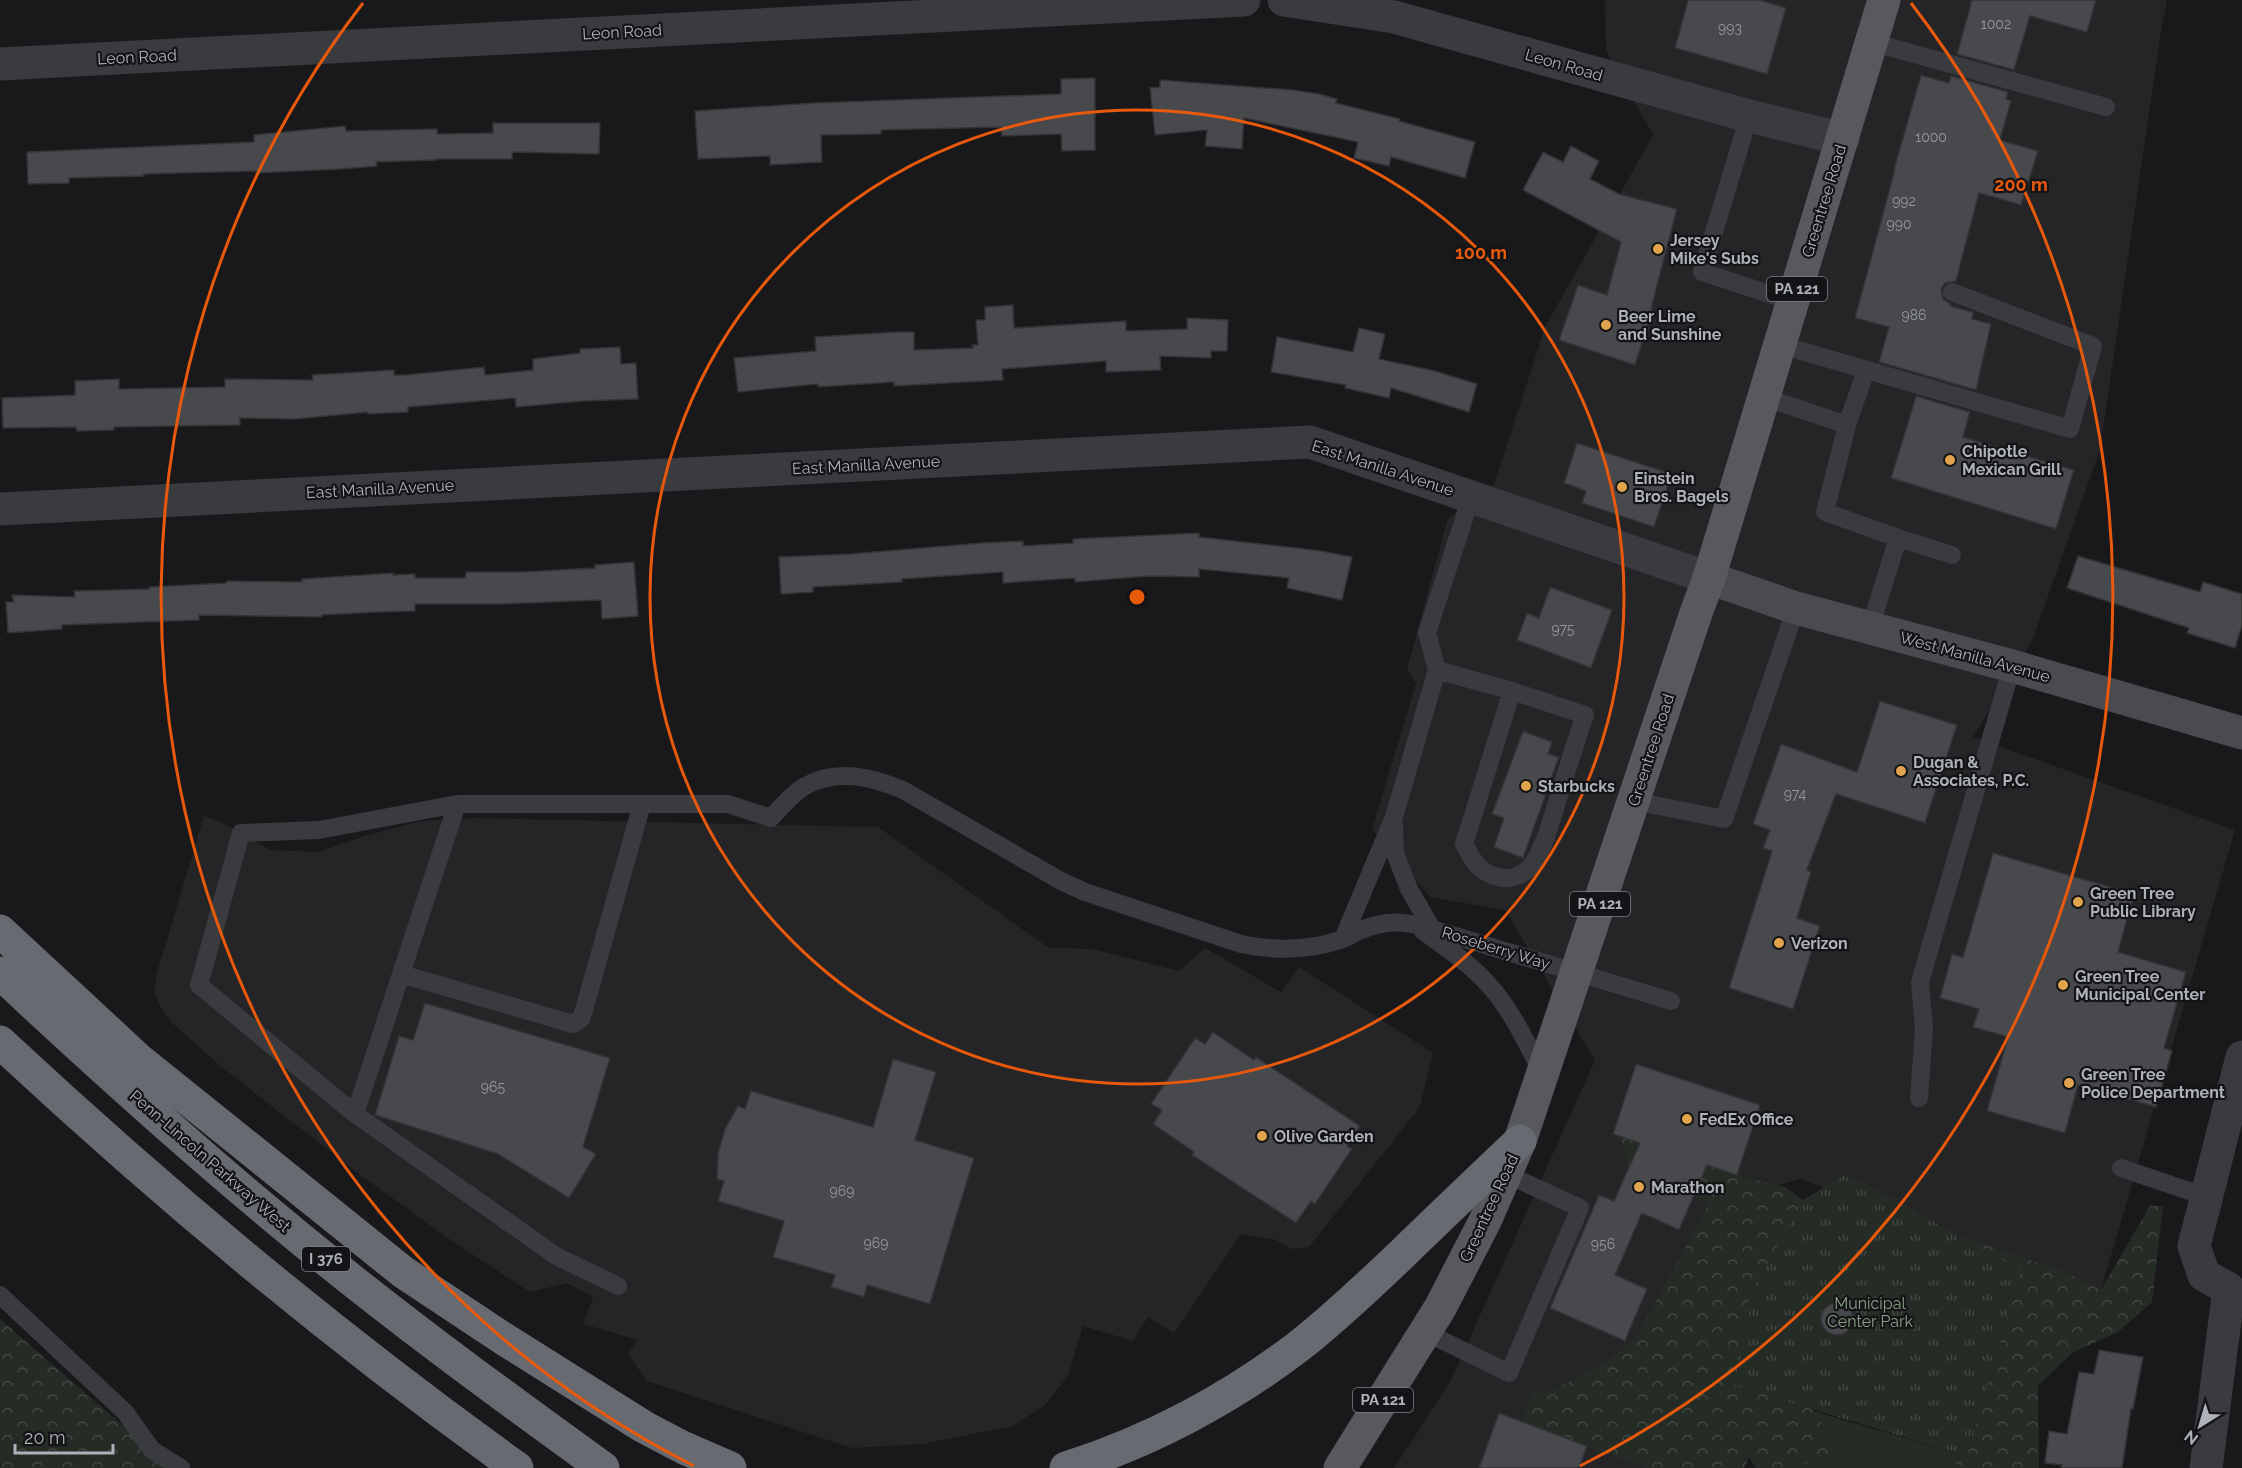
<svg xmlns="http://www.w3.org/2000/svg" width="2242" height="1468" font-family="Raleway,sans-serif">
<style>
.built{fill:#252528}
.green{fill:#252c26}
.forest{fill:url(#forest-crowns)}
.park{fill:url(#park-tufts)}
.building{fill:#48494d;stroke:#333336;stroke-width:1.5}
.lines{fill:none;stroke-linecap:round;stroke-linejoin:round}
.lane{stroke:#3a3b3f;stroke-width:18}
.street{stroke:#3a3b3f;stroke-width:33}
.secondary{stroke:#494b4f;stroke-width:33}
.primary{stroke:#57595e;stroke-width:33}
.highway{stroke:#676a70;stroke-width:33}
.ring{fill:none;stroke:#e8590c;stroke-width:3}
.poi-dot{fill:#dfa44d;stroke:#141416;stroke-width:2}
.labels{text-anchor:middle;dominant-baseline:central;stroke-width:4.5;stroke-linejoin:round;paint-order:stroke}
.number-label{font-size:14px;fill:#94979e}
.shield{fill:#141416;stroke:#7f8288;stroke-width:1.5}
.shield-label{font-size:15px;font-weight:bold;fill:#adb1b9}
.street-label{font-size:16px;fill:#adb1b9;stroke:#141416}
.poi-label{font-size:16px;font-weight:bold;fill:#adb1b9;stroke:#141416;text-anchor:start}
.park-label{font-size:16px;fill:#86a286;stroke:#141416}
.centre{fill:#e8590c;stroke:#141416;stroke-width:3}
.ring-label{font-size:18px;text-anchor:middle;font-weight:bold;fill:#e8590c;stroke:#141416;stroke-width:4.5;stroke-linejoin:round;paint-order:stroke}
</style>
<defs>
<pattern id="forest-crowns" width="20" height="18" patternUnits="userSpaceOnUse" patternTransform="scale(1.5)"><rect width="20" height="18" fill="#252c26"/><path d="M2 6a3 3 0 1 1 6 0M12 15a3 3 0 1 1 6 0" fill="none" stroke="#424843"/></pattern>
<pattern id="park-tufts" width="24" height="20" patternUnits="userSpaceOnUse" patternTransform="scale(1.5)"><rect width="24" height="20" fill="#252c26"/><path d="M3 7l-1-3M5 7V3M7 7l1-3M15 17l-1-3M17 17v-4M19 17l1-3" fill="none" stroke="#424843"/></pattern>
</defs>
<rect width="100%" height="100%" fill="#19191b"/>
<!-- built -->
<path class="built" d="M1605,0H2167L2161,31L2100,450L2032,641L1973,737L2235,830L2101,1290L1800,1179L1709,1204L1699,1468H1394L1450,1382L1595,1060L1505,910L1430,897L1372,829L1416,684L1407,669L1448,518L1493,488L1545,327L1653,135L1606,51Z
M204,816L229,826L270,850L319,852L364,836L421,821L476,818L878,827L1049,948L1092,949L1179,971L1205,948L1281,992L1299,967L1433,1053L1420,1107L1309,1247L1291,1249L1276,1240L1241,1234L1174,1333L1148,1317L1133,1341L1083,1326L1068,1376L1045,1405L1012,1426L922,1444L852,1448L647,1381L628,1354L638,1340L583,1324L593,1297L567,1283L530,1292L452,1241L363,1177L225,1070L171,1022L163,1012L158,1002L155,992L156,976Z"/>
<!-- green -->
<path class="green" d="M1813,1411L1956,1453V1468H1801V1465L1839,1452Z"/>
<!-- forest -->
<path class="forest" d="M1619,1136L1737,1175L1785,1187L1803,1200L1808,1211L1792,1379L1840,1452L1801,1465V1468H1756L1749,1457L1744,1468H1645L1521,1421L1531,1393L1549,1392L1604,1363L1635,1340L1709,1204L1630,1170Z
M2150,1206H2163L2152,1302L2118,1332L2072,1353L2038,1386L2039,1468H1956V1453L1904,1218L2065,1272L2101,1290Z
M0,1319L172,1468H0Z"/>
<!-- park -->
<path class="park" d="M1843,1176L1860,1181L2021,1270L1967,1456L1735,1386L1742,1328L1750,1295L1803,1200Z"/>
<!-- building -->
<path class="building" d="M1688,0H1760L1786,8L1767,74L1675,48Z
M1972,0H2096L2087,32L2030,16L2014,70L1957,54Z
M1921,75L1949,83L1951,76L2008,92L2006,99L2011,101L2000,140L2038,151L2021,205L1979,193L1956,281L1945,283L1941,289L1943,299L1951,304L1950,306L1973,312L1972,319L1991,324L1976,390L1879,362L1889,327L1855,318L1895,169H1894Z
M1095,78V150L1062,151L1061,134L1002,136L1001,127L881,130V134L821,135L822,162L770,165V156L698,159L695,111L814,103L1061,94V79Z
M1160,80L1293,90L1319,94L1337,99L1336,103L1400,119L1399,121L1475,142L1465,178L1391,157L1389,166L1354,158L1358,142L1244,118L1242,149L1205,146L1207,130L1155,135L1150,88L1160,87Z
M493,123H600L599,154L512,152V159H437V160L376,162L377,166L342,169L256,173V171L144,174V176L69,178V183L28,184L27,152L254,142V135L345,126L346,131L437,129V134L493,133Z
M1571,146L1599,161L1590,179L1619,194L1677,209L1651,309H1653L1635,365L1559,340L1578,285L1607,295L1621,242L1523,190L1543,152L1563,162Z
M1013,305L1014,328L1126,321V331L1187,329V318L1228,320L1227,351H1211V358L1160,356L1161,370L1106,372V361L1002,369L1003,380L894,386V382L818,387V384L738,392L734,358L816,351L815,337L897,332H914V350L973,348L972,345H978L976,320H985V307Z
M1359,328L1385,334L1379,359L1435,371L1477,384L1469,412L1391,388L1389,398L1345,388L1346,385L1271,372L1277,337L1353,352Z
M620,347L621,364L636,363L638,399L583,401L516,407L515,398L408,407V412L368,414V412L295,419L240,418V425L114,427V430L77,431L76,427L3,428L2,398L75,395V381L119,379V389L225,387V379L313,380L312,375L394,370V375H406L484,367L485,375L533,370V359L580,353V349Z
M1916,396L1970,412L1963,437L2074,470L2056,529L1891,478Z
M1577,443L1672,474L1654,527L1582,503L1586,491L1564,483Z
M1199,533V537L1322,551L1352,557L1342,600L1287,588L1289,578L1199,569V577L1149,576L1075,582V578L1003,583V572L902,579V582L813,587V592L781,594L779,557L850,554L982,543L1023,541V546L1073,543V539Z
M2078,556L2200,592L2203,582L2242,594V625L2235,648L2187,633L2189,628L2067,588Z
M634,562L638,616L602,619L601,600L501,604H415V611L377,612L322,615V617L199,615V620L62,625V629L8,633L6,602H14L12,595L75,597L74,591L149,589V587L226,583L227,581L302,582V579L393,573V575L415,574V578H465L466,572H521L595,568V565Z
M1550,587L1612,610L1591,668L1517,640L1527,613L1539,618Z
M1880,701L1957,725L1925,823L1836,794L1807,870L1811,872L1797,918L1820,926L1793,1009L1729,988L1772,851L1763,848L1770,830L1753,824L1781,744L1857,772Z
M1523,731L1552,742L1548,754L1559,757L1523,858L1494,847L1504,818L1492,814Z
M1993,853L2134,894L2118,952L2186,972L2164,1048L2172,1051L2156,1107L2078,1085L2065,1133L1987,1111L2008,1037L1973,1027L1979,1009L1940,998L1952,954L1963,957Z
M425,1003L610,1058L583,1147L596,1154L569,1198L498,1154L375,1115L399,1036L413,1040Z
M1213,1032L1254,1060L1256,1057L1360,1126L1347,1146L1352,1149L1315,1204L1311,1201L1296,1223L1192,1155L1194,1152L1153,1124L1162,1110L1151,1104L1195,1038L1205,1044Z
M893,1059L936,1072L915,1140L974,1158L930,1304L867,1285L864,1297L831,1287L835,1275L773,1257L784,1221L718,1201L724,1181L717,1179L718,1153L725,1129L738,1106L745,1109L751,1091L873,1127Z
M1636,1064L1760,1105L1737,1175L1707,1165L1679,1230L1642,1213L1615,1275L1647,1289L1625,1341L1550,1308L1599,1195L1614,1201L1640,1143L1613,1134Z
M1821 1319a16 16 0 1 1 32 0a16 16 0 1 1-32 0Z
M2099,1350L2143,1357L2133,1409H2131L2122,1468H2061L2062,1465L2045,1463L2049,1431L2067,1434L2079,1372L2094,1374Z
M1499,1413L1587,1446L1579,1468H1479Z"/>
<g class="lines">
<!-- lane -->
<path class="lane" d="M1871,42L2106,107
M1749,116L1702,272L1794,302
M1781,345L2070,429L2093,346L1952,292
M1764,397L1847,425L1825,512L1898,538L1870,628
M1847,425L1866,370
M1898,538L1952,555
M1437,670L1427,633L1471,497
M1634,801L1724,819L1796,608
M1394,825L1395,853L1409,889L1432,929
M1423,931C1445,947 1469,963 1488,984C1512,1010 1527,1044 1543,1075
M1343,939L1394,817L1437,670L1512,691L1464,844C1472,860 1480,873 1498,877C1512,881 1526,874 1534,862C1545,844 1551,822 1557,802C1566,773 1575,744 1585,715L1512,691
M401,974L573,1024L581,1019L584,1010L642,804
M1919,1098L1924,1029L1920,982L2012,666
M355,1114L199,985L241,833L319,830L457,804
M2121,1168L2207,1197
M618,1286L556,1256L355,1114L457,804H728L771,818C781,807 792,794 805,786C837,768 872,777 903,790L1061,881L1085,892L1241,944C1275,951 1309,951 1343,939C1348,937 1354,933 1359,931C1387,919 1405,921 1432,929L1671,1001
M0,1295L125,1412L152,1450L181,1468
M1425,1332L1509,1373L1580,1208L1506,1174"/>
<!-- street -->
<path class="street" d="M1284,0L1394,17L1749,116L1843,139
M0,64L1244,0
M0,509L1310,442L1709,578
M2206,1468L2229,1289L2204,1275L2194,1246L2242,1057"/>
<!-- secondary -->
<path class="secondary" d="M1709,578L1796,608L2012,666L2242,733"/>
<!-- primary -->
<path class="primary" d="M1340,1468L1440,1308L1485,1221L1520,1141L1696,613L1709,578L1884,0"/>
<!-- highway -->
<path class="highway" d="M0,931L138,1059L403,1272L504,1339L644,1427L684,1448L730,1468
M0,973C93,1060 187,1145 285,1226C387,1311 495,1390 603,1468
M0,1042C163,1194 336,1338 517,1468
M1066,1468C1149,1442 1230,1399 1299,1346C1335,1318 1368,1286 1401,1255C1440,1217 1480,1179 1520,1141"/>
</g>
<!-- distance rings -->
<g class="ring">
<circle cx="1137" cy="597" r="487"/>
<path d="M694 1466A975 975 0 0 1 363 3M1911 3A975 975 0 0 1 1580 1466"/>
</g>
<!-- markers -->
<g class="poi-dot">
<circle cx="1658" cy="249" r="6"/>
<circle cx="1606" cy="325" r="6"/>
<circle cx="1950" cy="460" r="6"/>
<circle cx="1622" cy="487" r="6"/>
<circle cx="1901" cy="771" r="6"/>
<circle cx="1526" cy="786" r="6"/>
<circle cx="2078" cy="902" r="6"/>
<circle cx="1779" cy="943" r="6"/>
<circle cx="2063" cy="985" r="6"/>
<circle cx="2069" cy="1083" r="6"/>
<circle cx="1687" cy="1119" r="6"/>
<circle cx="1262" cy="1136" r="6"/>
<circle cx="1639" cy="1187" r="6"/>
</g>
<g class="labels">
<!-- number labels -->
<g class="number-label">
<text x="1996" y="24">1002</text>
<text x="1730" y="28">993</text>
<text x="1931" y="137">1000</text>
<text x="1904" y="201">992</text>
<text x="1899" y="224">990</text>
<text x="1914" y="315">986</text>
<text x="1563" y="629">975</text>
<text x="1795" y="794">974</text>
<text x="493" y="1087">965</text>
<text x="842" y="1191">969</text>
<text x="876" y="1243">969</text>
<text x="1603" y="1244">956</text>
</g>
<!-- shield labels -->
<g class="shield">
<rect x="1767" y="277" width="60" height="24" rx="4.5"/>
<rect x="1570" y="892" width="60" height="24" rx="4.5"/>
<rect x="302" y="1247" width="48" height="24" rx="4.5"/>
<rect x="1353" y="1388" width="60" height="24" rx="4.5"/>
</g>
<g class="shield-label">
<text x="1797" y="289">PA 121</text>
<text x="1600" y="904">PA 121</text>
<text x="326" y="1259">I 376</text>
<text x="1383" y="1400">PA 121</text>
</g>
<!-- street labels -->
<g class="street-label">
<text transform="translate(622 32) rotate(-3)">Leon Road</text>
<text transform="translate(137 57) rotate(-3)">Leon Road</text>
<text transform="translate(1564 65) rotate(16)">Leon Road</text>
<text transform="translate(1824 201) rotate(-73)">Greentree Road</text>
<text transform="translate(866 465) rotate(-3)">East Manilla Avenue</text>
<text transform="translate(1383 468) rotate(18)">East Manilla Avenue</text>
<text transform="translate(380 489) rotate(-3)">East Manilla Avenue</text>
<text transform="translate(1975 657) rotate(15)">West Manilla Avenue</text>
<text transform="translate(1651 750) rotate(-72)">Greentree Road</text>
<text transform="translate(1496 948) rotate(17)">Roseberry Way</text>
<text transform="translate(210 1161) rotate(41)">Penn-Lincoln Parkway West</text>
<text transform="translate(1489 1208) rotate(-65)">Greentree Road</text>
</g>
<!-- poi labels -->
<g class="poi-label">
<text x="1670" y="240">Jersey<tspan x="1670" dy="18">Mike's Subs</tspan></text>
<text x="1618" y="316">Beer Lime<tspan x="1618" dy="18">and Sunshine</tspan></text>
<text x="1962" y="451">Chipotle<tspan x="1962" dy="18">Mexican Grill</tspan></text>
<text x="1634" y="478">Einstein<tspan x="1634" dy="18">Bros. Bagels</tspan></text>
<text x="1913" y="762">Dugan &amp;<tspan x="1913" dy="18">Associates, P.C.</tspan></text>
<text x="1538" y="786">Starbucks</text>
<text x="2090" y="893">Green Tree<tspan x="2090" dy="18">Public Library</tspan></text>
<text x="1791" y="943">Verizon</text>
<text x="2075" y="976">Green Tree<tspan x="2075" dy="18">Municipal Center</tspan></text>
<text x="2081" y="1074">Green Tree<tspan x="2081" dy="18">Police Department</tspan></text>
<text x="1699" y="1119">FedEx Office</text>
<text x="1274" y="1136">Olive Garden</text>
<text x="1651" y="1187">Marathon</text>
</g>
<!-- park labels -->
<g class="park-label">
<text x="1870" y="1303">Municipal<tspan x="1870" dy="18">Center Park</tspan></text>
</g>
</g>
<circle cx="1137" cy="597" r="9" class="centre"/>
<g class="ring-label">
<text x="2021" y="191">200 m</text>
<text x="1481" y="259">100 m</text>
</g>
<!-- north arrow -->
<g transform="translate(2200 1426) rotate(217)" stroke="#141416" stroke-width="4.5" paint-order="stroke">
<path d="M0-4.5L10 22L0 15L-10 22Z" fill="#adb1b9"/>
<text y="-9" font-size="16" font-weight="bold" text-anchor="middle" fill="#adb1b9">N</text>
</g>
<!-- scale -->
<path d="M15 1444v9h98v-9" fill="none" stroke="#adb1b9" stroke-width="3"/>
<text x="24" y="1444" font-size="18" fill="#adb1b9" stroke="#141416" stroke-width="4.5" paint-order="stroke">20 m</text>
</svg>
